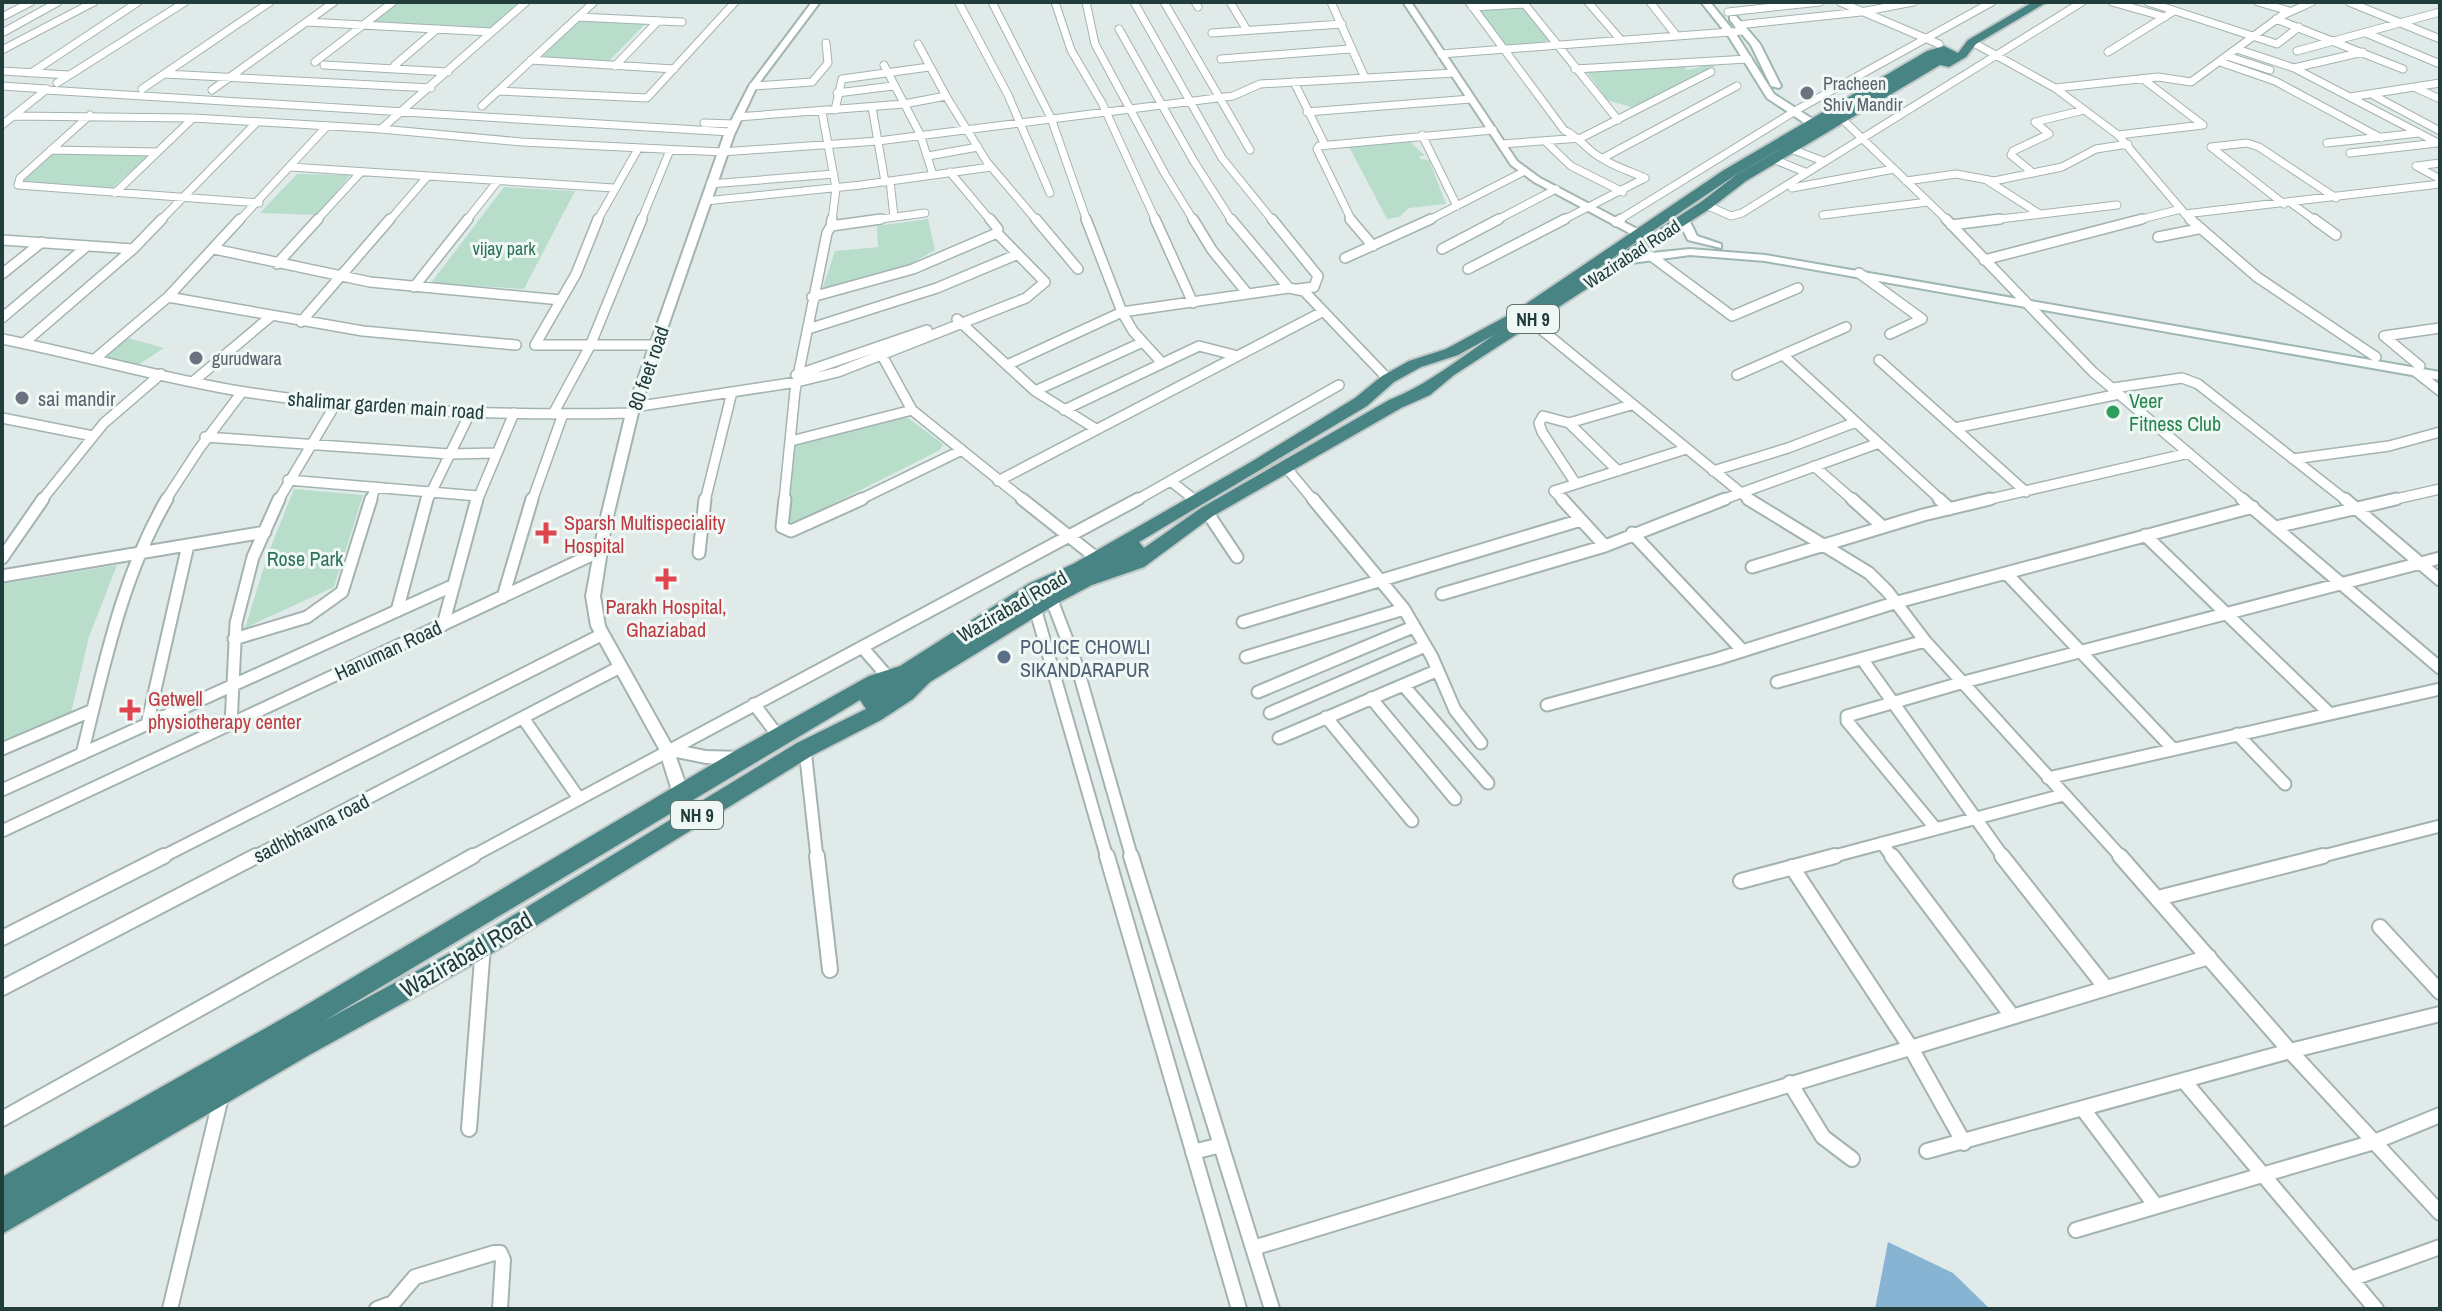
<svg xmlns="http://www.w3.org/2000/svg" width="2442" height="1311" font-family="'Archivo Narrow',sans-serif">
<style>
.green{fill:#b8ddcb}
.water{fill:#87b4d2}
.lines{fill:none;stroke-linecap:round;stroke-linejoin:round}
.minor-far3-casing{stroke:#a3b3b1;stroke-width:9}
.minor-far2-casing{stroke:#a3b3b1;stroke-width:12}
.minor-far1-casing{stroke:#a3b3b1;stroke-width:15}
.minor-casing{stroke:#a3b3b1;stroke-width:18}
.tertiary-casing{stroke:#a3b3b1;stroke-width:4}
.secondary-casing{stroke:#9eb7b4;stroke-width:4}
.trunk-casing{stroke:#c1c8c8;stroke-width:4}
.minor-far3{stroke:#fff;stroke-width:7}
.minor-far2{stroke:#fff;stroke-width:9}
.minor-far1{stroke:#fff;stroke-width:11}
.minor{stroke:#fff;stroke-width:14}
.tertiary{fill:#fff;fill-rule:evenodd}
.secondary{fill:#fff;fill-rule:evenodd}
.trunk{fill:#488484;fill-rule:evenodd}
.worship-dot{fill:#6b7280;stroke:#f0f8f6;stroke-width:3}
.leisure-dot{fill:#2e9e5b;stroke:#f0f8f6;stroke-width:3}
.health-dot{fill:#e0444e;stroke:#f0f8f6;stroke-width:3}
.service-dot{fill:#5c6f8a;stroke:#f0f8f6;stroke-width:3}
.labels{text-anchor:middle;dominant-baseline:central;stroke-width:6;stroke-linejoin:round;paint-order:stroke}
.far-worship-label{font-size:18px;fill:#5b616d;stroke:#f0f8f6;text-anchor:start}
.far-park-label{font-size:18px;fill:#2a7358;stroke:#f0f8f6}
.far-street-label{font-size:18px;fill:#203c3b;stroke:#f0f8f6}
.shield{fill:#f0f8f6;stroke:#5e7473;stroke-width:2}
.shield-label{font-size:18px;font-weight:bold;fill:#203c3b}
.street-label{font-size:20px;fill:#203c3b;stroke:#f0f8f6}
.worship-label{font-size:20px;fill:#5b616d;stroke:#f0f8f6;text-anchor:start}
.leisure-label{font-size:20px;fill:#27864d;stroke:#f0f8f6;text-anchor:start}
.health-label{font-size:20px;fill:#be3a42;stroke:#f0f8f6;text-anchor:start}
.park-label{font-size:20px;fill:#2a7358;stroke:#f0f8f6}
.service-label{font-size:20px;fill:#4e5e75;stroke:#f0f8f6;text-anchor:start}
.near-street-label{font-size:24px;fill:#203c3b;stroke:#f0f8f6}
</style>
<rect width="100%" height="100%" fill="#e0ebe9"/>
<!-- green -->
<path class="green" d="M393,2H526L491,32L363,25Z
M1523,5L1554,43L1505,48L1476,8Z
M582,19L647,22L608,62L540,58Z
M1699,64H1715L1712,70L1634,108L1607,100L1587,72L1684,66L1687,70L1701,67Z
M1411,142L1425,156H1419L1420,159L1429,160L1446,204L1409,208L1399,217L1387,219L1348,145Z
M52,153L149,155L111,189L21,182Z
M297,174L350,175L318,215L260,213Z
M504,187L575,191L524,289L431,283Z
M928,219L935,250L904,268L822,290L835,251L878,247L877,226Z
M128,338L164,348L138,365L102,357Z
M904,415L943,444L940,450L795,523L780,525L785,444Z
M294,489L363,495L334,587L245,628L268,554Z
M117,565L89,637L70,717L2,744V584Z"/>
<!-- water -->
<path class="water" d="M1888,1242L1953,1273L1990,1309H1875Z"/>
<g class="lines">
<defs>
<path id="minor-far3" d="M992,2L1051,118L1087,221
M1055,2L1071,50L1102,103L1156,221
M1086,2L1095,44L1165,174L1194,221
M1134,2L1222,158L1273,221
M1164,2L1250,150
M1195,2L1198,7
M1230,2L1247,30
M1331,2L1365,78
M1469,2L1564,130C1576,136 1581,142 1590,150C1605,163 1627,170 1645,178
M1523,2L1618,120
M1588,2L1620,39
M1650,2L1676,35
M1840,2L1939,44
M2112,2L2165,17
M2148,2L2277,44L2299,27
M2258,2L2289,11
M2349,2L2440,39
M959,3L1008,95L1050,193
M1472,7L1524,4
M1728,12L1820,2
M2,17L31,2
M578,17L682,22
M2276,19L2403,69
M307,22L491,32
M1738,25L1861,12L1913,2
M1119,29L1193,160L1232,221
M2,33L58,2
M1212,33L1342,24
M2366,33L2440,64
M1972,42L2055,88L2118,135L2191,221
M918,44L946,96
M2237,49L2294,68L2440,144
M2,50L94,2
M2297,51L2440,12
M2108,52L2174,11
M1441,54L1743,31
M2227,56L2270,70
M1221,59L1350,49
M531,60L674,69
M315,62L393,2
M2220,62L2275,81L2381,138
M324,65L448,72
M395,65L437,29
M884,65L920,134L933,175
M615,66L658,21
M2294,68L2363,52
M1575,69L1748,59
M2,71L69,75
M31,73L138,2
M165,74L431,88
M1294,82L1324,143
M57,83L185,2
M2,86L47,89
M753,86L812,82L828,63L826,43
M2055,88L2158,77L2191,82L2281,16L2312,2
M2416,88L2440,99
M142,89L270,2
M46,90L730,132
M212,90L334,2
M499,91L647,98L735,2
M837,93L893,86
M2371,94L2440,131
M2350,97L2440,83
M482,106L594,2
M872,107L885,182
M835,110L842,79L929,67
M822,112L836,188L832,221
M1307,112L1471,99
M90,115L20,178L18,185L259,203
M14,116L193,118L381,129L522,142L722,152L878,141L1233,96L1260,84L1454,73
M737,117L904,104L946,96L987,162L1037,221
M1841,118L1948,221
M704,123L734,124
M2,125L47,89
M381,129L526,2
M1422,135L1457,206
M2118,135L2203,125L2143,79
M1546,142L1571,166L1623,192
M2327,143L2419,133
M1502,144L1581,138L1711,72
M1791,149L1823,161
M51,150L157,152
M2350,153L2437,143
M928,156L978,147
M1603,158L1737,86
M1773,159L1805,172
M2416,166L2440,179
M2417,166L2440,163
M290,167L614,188
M950,172L991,221
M2033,173L2011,155L2013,151L2049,134L2035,122L2084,110
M890,181L894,217
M1906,181L1956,174L1994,181L2062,167L2096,149L2128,144
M1988,181L2038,213
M710,184L834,174
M1792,188L1894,169
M115,193L193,118
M705,201L861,185L991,167
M2291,203L2316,221
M2284,204L2211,147L2247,143L2259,147L2336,198
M1706,205L1731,216L1742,213L2082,2
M2185,214L2440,184
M1823,215L1928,202
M160,221L257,122
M239,221L327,126
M316,221L361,172
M389,221L427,177
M466,221L497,182
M597,221L638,149
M641,221L670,150
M866,221L925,213
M1352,221L1317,149L1319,146L1493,130
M1427,221L1523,172
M1495,221L1556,189
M1561,221L1645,178
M1617,221L1800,108L1992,2
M1983,221L2117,205
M2134,221L2181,209"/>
<path id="minor-far2" d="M598,219L576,274L535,345H656
M1036,219L1078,269
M1086,219L1122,312L1133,331L1162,363
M1155,219L1193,303
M1193,219L1212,250L1247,293
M1231,219L1289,288
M1272,219L1318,276L1314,287L1298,289
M1350,219L1373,246
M1946,219L2093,372L2245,501
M2190,219L2257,277L2376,357
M2314,219L2336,235
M1616,222L1621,219
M1951,225L2000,219
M831,226L832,219
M2158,237L2198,229
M2,240L133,249
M214,249L370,282L561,300
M1442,249L1499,219
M1651,256L1732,316L1798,288
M1345,258L1431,219
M1984,260L2142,219
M277,264L318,219
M1468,269L1565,219
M1859,273L1922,319L1890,334
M2,274L42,242
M414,287L468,219
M168,297L363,331L516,345
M812,297L913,269L997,233L998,229L990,219
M2,318L87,246
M957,319L1035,391L1096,429
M1531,321L1751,501
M301,322L390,219
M808,329L937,288L1018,254
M2,339C83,355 163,379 245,392C373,412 503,416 632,413
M24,343L133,249L162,219
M879,350L912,410L1025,501
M1784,356L1942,501
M96,358L168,297L240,219
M1879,360L2026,492
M1007,365L1122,312L1289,288L1304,291L1388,379
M2420,366L2384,336L2440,328
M2416,372L2440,391
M796,375L927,330
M1737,375L1846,327
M195,380L270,317
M2113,388L2182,378L2198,384L2347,501
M1035,391L1143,342
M634,407L797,382L838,372L1026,298L1045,282L997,233
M1064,410L1199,346L1234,355
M553,414L590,346L642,219
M2,418L93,436
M1569,423L1631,405
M1955,428L2119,394
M205,437L449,454L496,453
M791,441L912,410
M2293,459L2389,446L2440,432
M1285,466L1314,501
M1814,466L1854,501
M1713,471L1788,448L1856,422
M288,480L478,496
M998,481L1322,312
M1172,482L1196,501
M1576,484L1542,432L1539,423L1543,416L1569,423L1618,471
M41,501L104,423L161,374
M165,501L199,449L242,392
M278,501L335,405
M371,501L375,487
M427,501L471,411
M477,501L514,413
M532,501L563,414
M705,501L732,392
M784,501L795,391L827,233L831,226L881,219
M857,501L962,450
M1135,501L1339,385
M1564,501L1554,491L1686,449
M1719,501L1879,443
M1982,501L2189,453
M2387,501L2440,489"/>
<path id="minor-far1" d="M785,499L782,527L791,531L862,499
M1022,499L1095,557
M1313,499L1404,609L1432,657L1455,710L1481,743
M1562,499L1605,546
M1748,499L1869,573L1888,592L1925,641L2122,858
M1852,499L1883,527
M1939,499L1950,509
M2242,499L2440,668
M2345,499L2440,580
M1207,512L1237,557
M2276,527L2396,499
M1632,533L1743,651
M2145,535L2329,713
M699,553L705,499
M2,558L43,499
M1752,567L1923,515L1990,499
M2006,573L2173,749
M2,576L265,532
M1442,594L1605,546L1725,499
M503,597L532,499
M1051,598L1077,666L1132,858
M1035,608L1107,858
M397,611L427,499
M1243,622L1581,520
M443,625L477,499
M234,639L307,617L342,592L371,499
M862,647L888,677
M1246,657L1404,609
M1862,659L2004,858
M1777,682L1925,641
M1403,685L1488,783
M1258,692L1413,627
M1371,698L1455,799
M754,704L779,737
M1547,705L1717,659L1894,603L2253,507
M1270,713L1425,646
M1326,717L1412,821
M523,718L578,797
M231,724L236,623L253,557L279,499
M147,725L188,545
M2237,734L2285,784
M1279,738L1436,671
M2,749L93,710
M805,749L817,858
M82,754C104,667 121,578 167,499
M2048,778L2440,689
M2,790L454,585
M1936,829L1847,721V716L1964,682L2440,558
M2,831L600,551
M1882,843L1893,858
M160,858L601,635
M252,858L620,667
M469,858L1138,499
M1827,858L2063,795
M2315,858L2440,826"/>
<path id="minor" d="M817,856L830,970
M1107,856L1239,1309
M1131,856L1272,1309
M1892,856L2012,1016
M2002,856L2106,988
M2120,856L2290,1051L2440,1213
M1792,867L1911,1048L1964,1143
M1741,881L1835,856
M2158,898L2323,856
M2380,927L2440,992
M2,938L164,856
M2,988L256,856
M2184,1081L2376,1309
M1790,1083L1823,1137L1852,1159
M2083,1109L2156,1206
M2,1119L473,856
M469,1129L483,946
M1927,1151L2290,1051L2440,1014
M1193,1152L1221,1145
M2076,1230L2374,1142L2440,1115
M1253,1248L2209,957
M2351,1279L2440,1247
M170,1309L221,1097
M377,1309L393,1303L415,1277L494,1253H500L503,1260L500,1309"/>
<path id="tertiary" d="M812,2H820L757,86L734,135L638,413L611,525L600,596L605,626L671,744L706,751L741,752L746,754L748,758L746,762L741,764L706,763L676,757L689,794L686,798L681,800L676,798L673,794L659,749L591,626L586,596L599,525L626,413L724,135L749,86Z
M1403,2H1411L1517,161L1540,178L1643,232V236H1635L1534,182L1511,165Z"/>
<path id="secondary" d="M1701,2H1710L1736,34L1774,94L1817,122V126H1809L1767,98L1729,37Z
M1730,16H1736L1760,44L1781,86L1779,88L1771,86L1751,45L1730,20Z
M1680,218H1688L1697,236L1721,244V248L1688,240L1678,220Z
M1690,249L1765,255L2440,372V380L1765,261L1690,255L1624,264L1618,260L1624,256Z"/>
<path id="trunk" d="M2033,2H2047L1976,44L1966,57L1949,67L1940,65L1746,181L1711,208L1454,375L1430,395L1401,408L1213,516L1144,567L1092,585L1058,603L930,682L913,699L881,720L813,755L479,961L311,1054L2,1234V1177L296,1011L733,752L869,676L900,666L1030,583L1073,564L1251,462L1355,398L1382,376L1409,361L1446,349L1514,312L1724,170L1927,51L1944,46L1958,53L1968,40ZM1942,54L1736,175L1701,202L1592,272L1734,176ZM1496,334C1461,357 1428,385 1389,400L1201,508L1144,548L1139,542L1367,406L1394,382L1421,367L1458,355ZM860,700L866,709L797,743L461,947L324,1021Z"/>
</defs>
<!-- minor-far3 casing -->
<use href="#minor-far3" class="minor-far3-casing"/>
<!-- minor-far2 casing -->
<use href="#minor-far2" class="minor-far2-casing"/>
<!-- minor-far1 casing -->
<use href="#minor-far1" class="minor-far1-casing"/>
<!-- minor casing -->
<use href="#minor" class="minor-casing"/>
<!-- tertiary casing -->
<use href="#tertiary" class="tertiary-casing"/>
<!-- secondary casing -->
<use href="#secondary" class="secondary-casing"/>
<!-- trunk casing -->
<use href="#trunk" class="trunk-casing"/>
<!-- minor-far3 -->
<use href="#minor-far3" class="minor-far3"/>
<!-- minor-far2 -->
<use href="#minor-far2" class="minor-far2"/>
<!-- minor-far1 -->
<use href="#minor-far1" class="minor-far1"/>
<!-- minor -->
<use href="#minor" class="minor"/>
<!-- tertiary -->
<use href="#tertiary" class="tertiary"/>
<!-- secondary -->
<use href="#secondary" class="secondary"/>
<!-- trunk -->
<use href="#trunk" class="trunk"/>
</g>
<!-- markers -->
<g class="worship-dot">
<circle cx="1807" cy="93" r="8"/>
<circle cx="196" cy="358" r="8"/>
<circle cx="22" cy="398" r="8"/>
</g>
<circle class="leisure-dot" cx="2113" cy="412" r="8"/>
<g class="health-dot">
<path d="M542 521h8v8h8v8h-8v8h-8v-8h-8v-8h8z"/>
<path d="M662 567h8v8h8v8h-8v8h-8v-8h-8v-8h8z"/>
<path d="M126 698h8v8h8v8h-8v8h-8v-8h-8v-8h8z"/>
</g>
<circle class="service-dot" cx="1004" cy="657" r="8"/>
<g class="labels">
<!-- far-worship labels -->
<g class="far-worship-label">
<text x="1823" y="83">Pracheen<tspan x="1823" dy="21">Shiv Mandir</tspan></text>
<text x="212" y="358">gurudwara</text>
</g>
<!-- far-park labels -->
<g class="far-park-label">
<text x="504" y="248">vijay park</text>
</g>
<!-- far-street labels -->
<g class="far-street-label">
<text transform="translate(1632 254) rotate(-33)">Wazirabad Road</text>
</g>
<!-- shield labels -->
<g class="shield">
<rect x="1507" y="305" width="52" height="28" rx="6"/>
<rect x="671" y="801" width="52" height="28" rx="6"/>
</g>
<g class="shield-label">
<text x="1533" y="319">NH 9</text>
<text x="697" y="815">NH 9</text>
</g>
<!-- street labels -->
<g class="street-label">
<text transform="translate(648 368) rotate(-71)">80 feet road</text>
<text transform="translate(386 405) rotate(4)">shalimar garden main road</text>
<text transform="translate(1012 606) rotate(-30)">Wazirabad Road</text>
<text transform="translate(388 650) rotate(-25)">Hanuman Road</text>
<text transform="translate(311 828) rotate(-27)">sadhbhavna road</text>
</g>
<!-- worship labels -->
<g class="worship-label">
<text x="38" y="398">sai mandir</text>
</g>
<!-- leisure labels -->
<g class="leisure-label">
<text x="2129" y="400">Veer<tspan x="2129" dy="23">Fitness Club</tspan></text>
</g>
<!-- health labels -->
<g class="health-label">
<text x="564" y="522">Sparsh Multispeciality<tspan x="564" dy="23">Hospital</tspan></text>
<text x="666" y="606" text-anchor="middle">Parakh Hospital,<tspan x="666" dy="23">Ghaziabad</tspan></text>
<text x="148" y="698">Getwell<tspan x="148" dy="23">physiotherapy center</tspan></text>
</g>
<!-- park labels -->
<g class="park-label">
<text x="305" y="558">Rose Park</text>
</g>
<!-- service labels -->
<g class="service-label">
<text x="1020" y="646">POLICE CHOWLI<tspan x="1020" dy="23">SIKANDARAPUR</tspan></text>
</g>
<!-- near-street labels -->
<g class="near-street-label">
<text transform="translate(466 954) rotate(-30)">Wazirabad Road</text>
</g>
</g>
<!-- border -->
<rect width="2442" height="1311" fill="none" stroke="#203c3b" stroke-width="8"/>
</svg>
